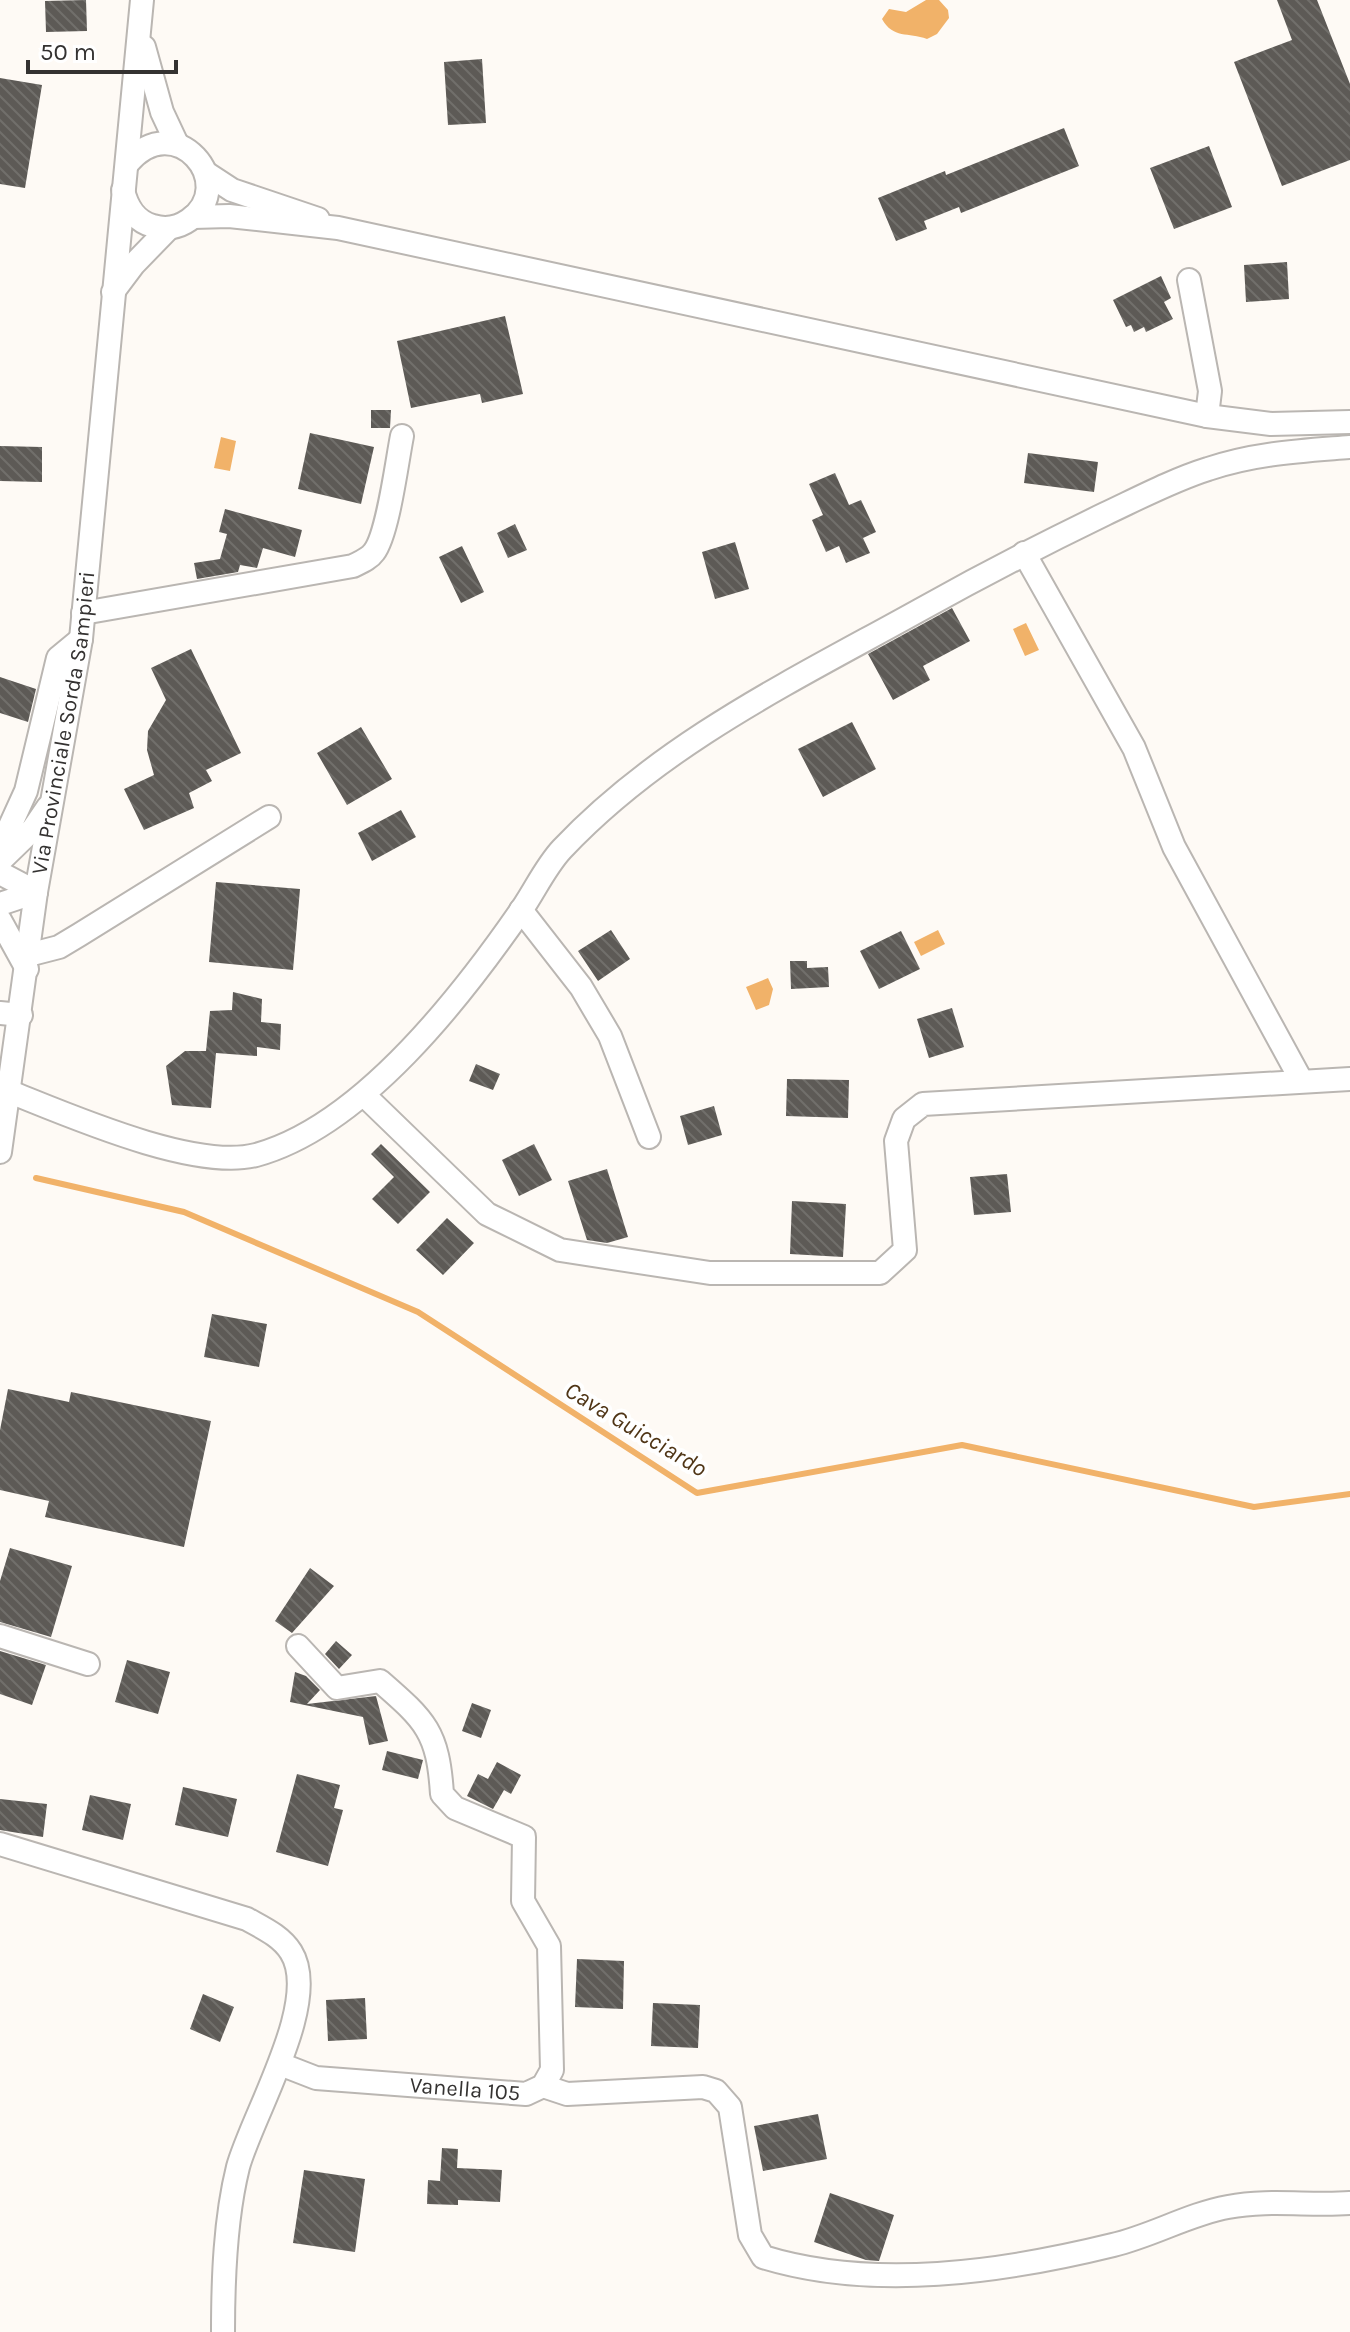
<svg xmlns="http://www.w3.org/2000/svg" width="1350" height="2332" font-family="Karla,sans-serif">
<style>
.water{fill:#f1b269}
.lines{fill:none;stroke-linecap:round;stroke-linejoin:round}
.stream{stroke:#f1b269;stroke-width:6}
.building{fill:url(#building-back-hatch)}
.minor-casing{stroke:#bab6b2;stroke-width:26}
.minor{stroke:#fff;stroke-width:22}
.labels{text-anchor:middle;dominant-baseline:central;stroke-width:8;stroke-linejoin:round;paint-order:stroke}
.street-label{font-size:22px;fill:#343231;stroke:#fff}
.water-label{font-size:24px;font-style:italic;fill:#4f3516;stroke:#fff}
</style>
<defs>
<pattern id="building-back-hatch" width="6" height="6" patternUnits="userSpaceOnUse" patternTransform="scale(2)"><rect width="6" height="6" fill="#5d5a56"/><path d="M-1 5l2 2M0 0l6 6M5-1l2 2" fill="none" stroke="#716f6b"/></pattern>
</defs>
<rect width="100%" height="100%" fill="#fefaf5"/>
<!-- water -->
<path class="water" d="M926,0H939L948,10L949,18L937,34L927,39C908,32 893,39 882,19L889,9L906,12Z
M221,437L236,441L230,471L214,468Z
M1026,623L1039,650L1025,656L1013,629Z
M938,930L945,944L921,956L914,942Z
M768,978L773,989L769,1005L756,1010L746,987Z"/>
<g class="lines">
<!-- stream -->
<path class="stream" d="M36,1178L184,1212L418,1312L697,1493L962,1445L1254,1507L1350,1494"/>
</g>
<!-- building -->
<path class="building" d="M86,0L87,31L46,32L45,1Z
M1277,0H1317L1350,84V160L1282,186L1234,62L1292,40Z
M482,59L486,123L448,125L444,62Z
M0,78L42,85L25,188L0,184Z
M1064,128L1079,166L961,213L959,207L924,221L927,229L896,241L878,198L945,171L946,175Z
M1209,146L1232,207L1174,229L1150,168Z
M1287,262L1289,299L1246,302L1244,265Z
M1161,276L1171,298L1164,302L1173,319L1146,332L1144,327L1134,332L1131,325L1126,327L1113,300Z
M505,316L523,394L482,403L480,394L411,408L397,341Z
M371,410H391L390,428H371Z
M310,433L374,447L361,504L298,489Z
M0,446L42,447V482L0,481Z
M1028,453L1098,462L1094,492L1024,483Z
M835,473L849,505L861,500L876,532L863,538L870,553L846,563L839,546L826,552L812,520L823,515L809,484Z
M225,509L302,530L295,557L263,548L257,568L240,565L238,572L197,579L194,563L220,559L227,534L219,532Z
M515,524L527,550L508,558L497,533Z
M735,542L749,589L715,599L702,552Z
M462,546L484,592L461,603L439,557Z
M952,608L970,641L923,666L930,680L893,700L868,654Z
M191,649L241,753L206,770L212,781L189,793L194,808L144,830L124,789L154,775L147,750L148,731L166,700L151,668Z
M0,677L36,689L28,722L0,713Z
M852,722L876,769L823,797L798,749Z
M361,727L392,779L347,805L317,753Z
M401,810L416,837L372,861L358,833Z
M216,882L300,889L293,970L209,962Z
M611,930L630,959L598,981L578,951Z
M901,931L920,969L879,989L860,951Z
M790,961H807V968L828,967L829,987L791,989Z
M233,992L262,999L261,1022L281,1024L280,1050L257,1047V1056L216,1053L211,1108L172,1105L166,1066L185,1051H206L210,1011L232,1010Z
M952,1008L964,1047L929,1058L917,1019Z
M476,1064L500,1074L493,1090L469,1081Z
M787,1079L849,1080L848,1118L786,1116Z
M714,1106L722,1135L688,1145L680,1116Z
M381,1144L430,1192L398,1224L372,1199L394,1177L371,1154Z
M534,1144L552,1180L519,1196L502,1160Z
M607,1169L628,1237L607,1243L587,1240L568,1181Z
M1007,1174L1011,1212L974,1215L970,1177Z
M792,1201L846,1204L843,1257L790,1254Z
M447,1218L474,1243L443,1275L416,1250Z
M212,1314L267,1324L259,1367L204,1357Z
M8,1389L69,1402L71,1392L211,1421L184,1547L45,1517L49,1501L0,1490V1430Z
M10,1548L72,1566L51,1637L0,1622V1581Z
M310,1568L334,1586L292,1633L275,1621Z
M336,1641L352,1655L339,1669L325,1654Z
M0,1651L46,1665L32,1705L0,1694Z
M127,1660L170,1672L158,1714L115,1702Z
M295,1672L306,1676L320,1690L307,1704L376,1696L388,1741L369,1745L363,1717L290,1702Z
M472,1703L491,1710L481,1738L462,1731Z
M387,1751L423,1760L418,1779L382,1770Z
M497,1762L521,1775L511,1794L504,1790L493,1809L467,1796L478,1774L488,1779Z
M297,1774L340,1785L334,1808L343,1810L328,1866L276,1852Z
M183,1787L237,1799L228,1837L175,1825Z
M90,1795L131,1804L123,1840L82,1830Z
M0,1799L47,1804L43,1837L0,1830Z
M577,1959L624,1961L623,2009L575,2007Z
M203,1994L234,2007L220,2042L190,2029Z
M365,1998L367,2039L328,2041L326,2000Z
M653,2003L700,2005L698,2048L651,2046Z
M818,2114L827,2159L763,2171L754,2126Z
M442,2148L458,2149L457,2168L502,2170L500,2202L458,2200V2205L427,2204L428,2180L440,2181Z
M304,2170L365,2179L355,2252L293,2243Z
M830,2193L894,2215L879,2261L866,2260L814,2242Z"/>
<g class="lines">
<defs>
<g id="minor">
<path d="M144,47L162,112L177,144"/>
<path d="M206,173L232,190L318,219"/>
<path d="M123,190C127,207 135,221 153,226C166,230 179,227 189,220C240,184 175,107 128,163"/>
<path d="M193,217L229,216L338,228L1207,416L1271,424L1350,422"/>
<path d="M1189,280L1210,391L1207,416"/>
<path d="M113,292L134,264L169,228"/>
<path d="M1024,553L1134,748L1174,847L1301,1080"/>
<path d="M83,613L353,566C361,562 369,559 374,552C388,534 397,461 402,436"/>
<path d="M0,848L26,791L58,658L81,639"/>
<path d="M2,859L33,829L48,807"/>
<path d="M0,873L36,892"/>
<path d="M0,904L36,892"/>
<path d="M521,910L581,987L610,1036L649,1137"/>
<path d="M0,920L27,969"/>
<path d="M28,955L59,947L79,935L269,817"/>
<path d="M0,1013L21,1015"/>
<path d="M10,1092C68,1115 195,1171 256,1155C362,1126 462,996 522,909C535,890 546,866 562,849C662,743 794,680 920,610C981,576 1043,544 1105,514C1139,498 1173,480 1208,469C1255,453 1301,451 1350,447"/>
<path d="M364,1095L487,1214L560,1250L710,1273H880L905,1250L896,1141L904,1119L923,1104L1350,1079"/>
<path id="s1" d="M0,1152L36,892L81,639L142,0"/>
<path d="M0,1636L88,1664"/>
<path d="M0,1844L247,1919C263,1928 281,1936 291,1952C322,2001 252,2115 238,2167C225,2219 223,2279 223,2332"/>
<path id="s2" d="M280,2064L316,2078L526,2094L543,2086L552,2070L549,1946L523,1901L524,1837L455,1808L442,1794C438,1732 426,1721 380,1681L337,1688L298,1646"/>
<path d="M543,2086L567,2094L703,2087L716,2091L730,2107L750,2235L763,2257C873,2291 1003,2272 1113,2245C1152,2236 1189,2214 1228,2207C1269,2199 1309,2206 1350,2203"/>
</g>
</defs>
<!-- minor casing -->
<use href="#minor" class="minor-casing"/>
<!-- minor -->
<use href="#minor" class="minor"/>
</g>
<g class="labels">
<!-- street labels -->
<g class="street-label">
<text stroke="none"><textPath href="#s1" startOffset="434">Via Provinciale Sorda Sampieri</textPath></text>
<text stroke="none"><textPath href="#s2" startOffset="188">Vanella 105</textPath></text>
</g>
<!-- water labels -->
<g class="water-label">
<text transform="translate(636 1429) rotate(31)">Cava Guicciardo</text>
</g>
</g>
<!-- scale -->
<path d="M28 60v12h148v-12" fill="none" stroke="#343231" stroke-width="4"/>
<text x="40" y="60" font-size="24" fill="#343231" stroke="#ffffff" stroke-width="6" paint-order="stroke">50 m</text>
</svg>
